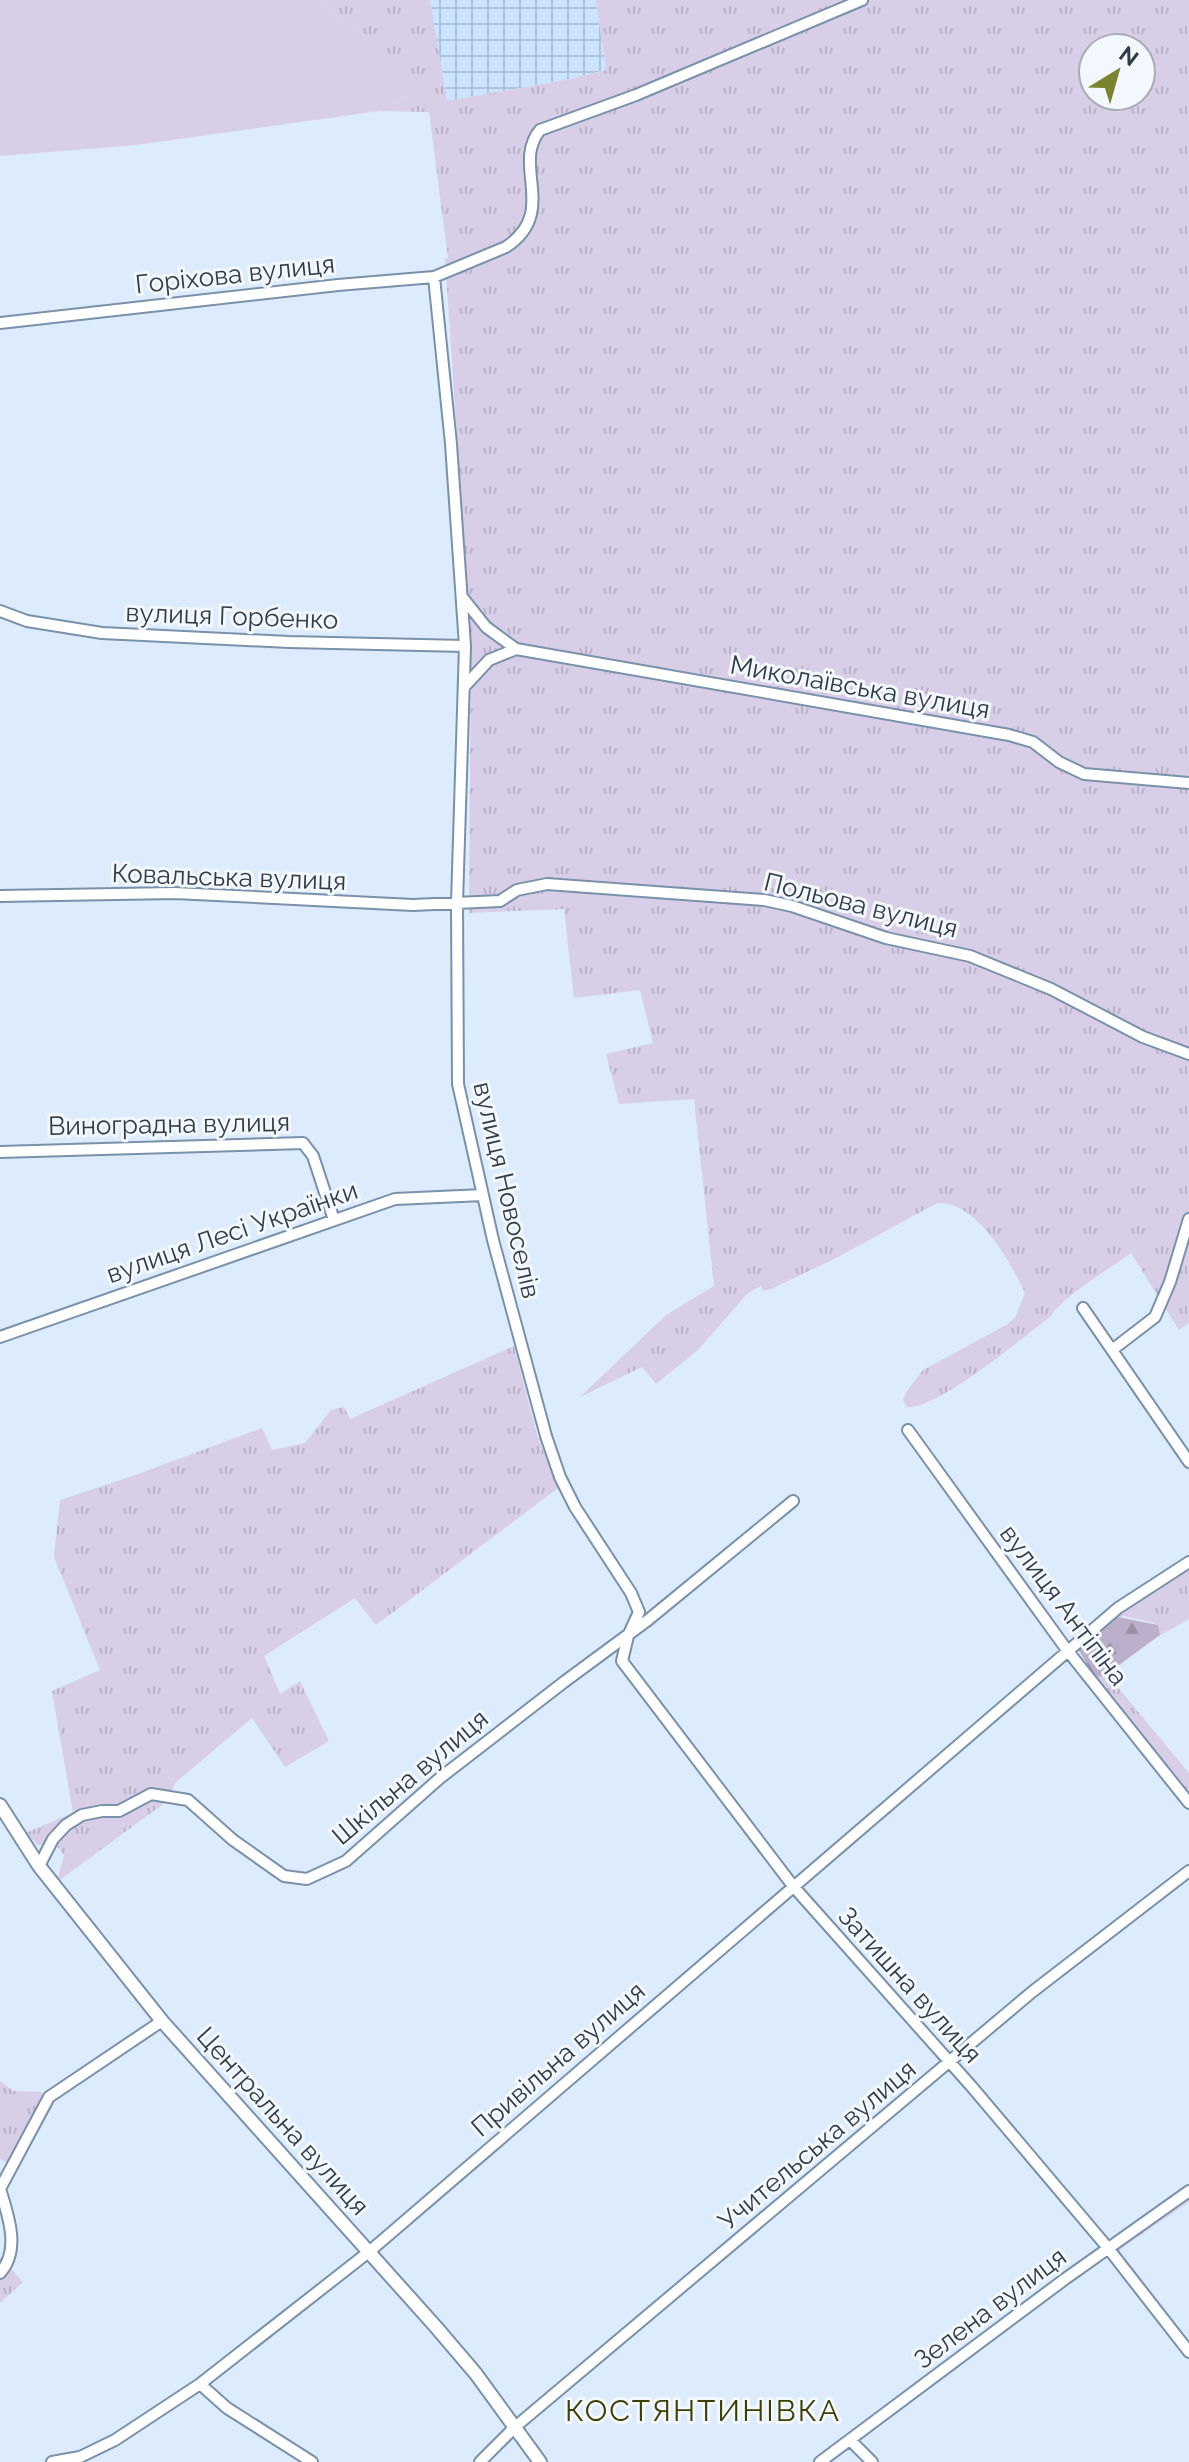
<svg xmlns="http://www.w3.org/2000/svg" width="1189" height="2462" font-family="Raleway,sans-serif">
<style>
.industrial{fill:url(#industrial-grid)}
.grass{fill:url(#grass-tufts);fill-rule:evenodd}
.forest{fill:url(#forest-firs)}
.garden{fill:#d8cee8}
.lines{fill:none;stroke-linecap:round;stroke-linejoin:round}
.minor-casing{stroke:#7991aa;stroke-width:14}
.tertiary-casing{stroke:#7991aa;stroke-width:16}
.minor{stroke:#fff;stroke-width:10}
.tertiary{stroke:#fff;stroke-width:12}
.labels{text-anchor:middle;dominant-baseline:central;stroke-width:6;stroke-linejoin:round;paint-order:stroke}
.street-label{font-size:26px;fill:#333d48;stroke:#f2f8fd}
.quarter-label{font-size:30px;letter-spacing:2px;fill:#3b3f00;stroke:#f2f8fd}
</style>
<defs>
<pattern id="industrial-grid" width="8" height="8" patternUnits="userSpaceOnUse" patternTransform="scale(2)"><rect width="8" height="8" fill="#cbe4ff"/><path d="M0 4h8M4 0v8" fill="none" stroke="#afc4dc"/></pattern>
<pattern id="grass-tufts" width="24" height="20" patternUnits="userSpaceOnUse" patternTransform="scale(2)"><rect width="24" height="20" fill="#d8cee8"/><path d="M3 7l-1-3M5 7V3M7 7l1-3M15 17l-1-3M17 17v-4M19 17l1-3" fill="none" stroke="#bab2c8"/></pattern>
<pattern id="forest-firs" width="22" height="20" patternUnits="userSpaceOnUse" patternTransform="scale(2)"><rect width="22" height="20" fill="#bbafcc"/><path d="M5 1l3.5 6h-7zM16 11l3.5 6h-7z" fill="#9990a8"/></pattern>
</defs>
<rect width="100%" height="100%" fill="#dcecfc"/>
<!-- industrial -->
<path class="industrial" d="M430,0H596L606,70L565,80L447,101Z"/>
<!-- grass -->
<path class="grass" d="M316,0H430L447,101L565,80L606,70L596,0H1189V1323L1179,1330L1131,1253C1112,1267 1062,1297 1051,1316C1025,1336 937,1410 907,1407L903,1400L906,1392L923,1370L1008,1324L1016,1316L1025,1293C1010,1261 976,1200 937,1203L836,1258L771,1289L763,1291L761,1286L748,1293L698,1350L656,1384L642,1367L580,1397L666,1315L714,1286L694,1099L619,1104L606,1054L653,1043L640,990L574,998L564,909L469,913L471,643L445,259L448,258L429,112L379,111L406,96L372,41ZM1093,48H1141V96H1093Z
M514,1346L537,1435L558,1488L376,1625L355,1598L264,1656L280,1694L300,1681L329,1741L285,1767L252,1718L175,1783L166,1802L57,1882L64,1855L56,1845H38L25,1833L73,1813L52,1691L100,1670L54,1557L60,1500L130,1477L262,1428L272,1450L305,1443L331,1410L344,1407L350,1419Z
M1189,1565V1619L1157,1637L1158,1625L1154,1623L1124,1616L1106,1622Z
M1106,1673L1189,1773V1797L1095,1677Z
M0,2081L13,2091L41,2092L54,2104L17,2168L0,2159Z
M1189,2194V2202L1119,2250L1189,2341V2346L1114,2251Z
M0,2257L23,2282L0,2303Z"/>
<!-- forest -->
<path class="forest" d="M1118,1617L1158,1625L1160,1635L1104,1676L1095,1677L1078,1649L1106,1622Z"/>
<!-- garden -->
<path class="garden" d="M0,0H316L372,41L380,51L406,96L379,111L136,145L0,156Z"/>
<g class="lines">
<defs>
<path id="minor" d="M434,277L451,444L465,646L457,903L458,1084L493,1240L546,1436L560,1477L575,1507L631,1593L639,1612L628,1636L622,1661L793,1886L972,2087L1108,2248L1189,2352
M0,323L338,285L434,277L506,247C559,212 511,165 540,130L636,95L862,0
M463,598L486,627L516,649L1009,735L1033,742L1059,762L1084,774L1189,783
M0,611L27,621L102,633L289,642L465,646
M464,687L489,660L516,649
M0,896L175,893L413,905L500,901L517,890L547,884L764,900L792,906L886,938L970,956L1051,989L1143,1037L1189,1054
M0,1152L303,1143L313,1156L334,1220
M1083,1308L1189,1462
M0,1337L395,1199L483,1195
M1112,1350L1155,1317L1170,1282L1189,1219
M908,1430L1067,1650L1189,1803
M39,1866L53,1839L66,1825L82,1815L102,1811H119L151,1794L188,1800L233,1840L284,1876L307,1879L346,1861L440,1778L564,1682L648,1620L793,1501
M0,2273C21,2250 8,2215 0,2189L49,2097L162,2021
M200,2384L227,2408L312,2462
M850,2440L872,2462
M52,2462L80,2457L115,2440L200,2384L370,2251L1118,1608L1189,1562
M480,2462L515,2427L1032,1992L1189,1871
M820,2462L1065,2279L1189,2191"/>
<path id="tertiary" d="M0,1805L39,1866L162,2021L436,2327L476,2374L540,2462"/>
</defs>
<!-- minor casing -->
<use href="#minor" class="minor-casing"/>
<!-- tertiary casing -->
<use href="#tertiary" class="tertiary-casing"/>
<!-- minor -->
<use href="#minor" class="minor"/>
<!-- tertiary -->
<use href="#tertiary" class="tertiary"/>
</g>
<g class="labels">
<!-- street labels -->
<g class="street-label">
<text transform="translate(235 274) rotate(-6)">Горіхова вулиця</text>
<text transform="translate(232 616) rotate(2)">вулиця Горбенко</text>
<text transform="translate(860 687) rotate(10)">Миколаївська вулиця</text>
<text transform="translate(229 877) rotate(2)">Ковальська вулиця</text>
<text transform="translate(861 905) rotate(14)">Польова вулиця</text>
<text transform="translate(169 1124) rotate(-1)">Виноградна вулиця</text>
<text transform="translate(507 1190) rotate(77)">вулиця Новоселів</text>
<text transform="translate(232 1232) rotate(-19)">вулиця Лесі Українки</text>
<text transform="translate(1064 1605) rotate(53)">вулиця Антіпіна</text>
<text transform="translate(410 1777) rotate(-40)">Шкільна вулиця</text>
<text transform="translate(910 1985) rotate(48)">Затишна вулиця</text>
<text transform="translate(558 2059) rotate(-41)">Привільна вулиця</text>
<text transform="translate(283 2121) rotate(48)">Центральна вулиця</text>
<text transform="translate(817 2145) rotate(-40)">Учительська вулиця</text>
<text transform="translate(990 2308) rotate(-37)">Зелена вулиця</text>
</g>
<!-- quarter labels -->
<g class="quarter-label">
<text x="703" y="2410">КОСТЯНТИНІВКА</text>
</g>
</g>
<!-- north arrow -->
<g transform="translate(1117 72) rotate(37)"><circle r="38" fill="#f2f8fd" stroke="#a6adb5" stroke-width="2"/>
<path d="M0-6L14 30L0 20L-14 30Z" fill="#7c832e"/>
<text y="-12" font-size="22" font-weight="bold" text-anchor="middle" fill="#333d48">N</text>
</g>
</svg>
